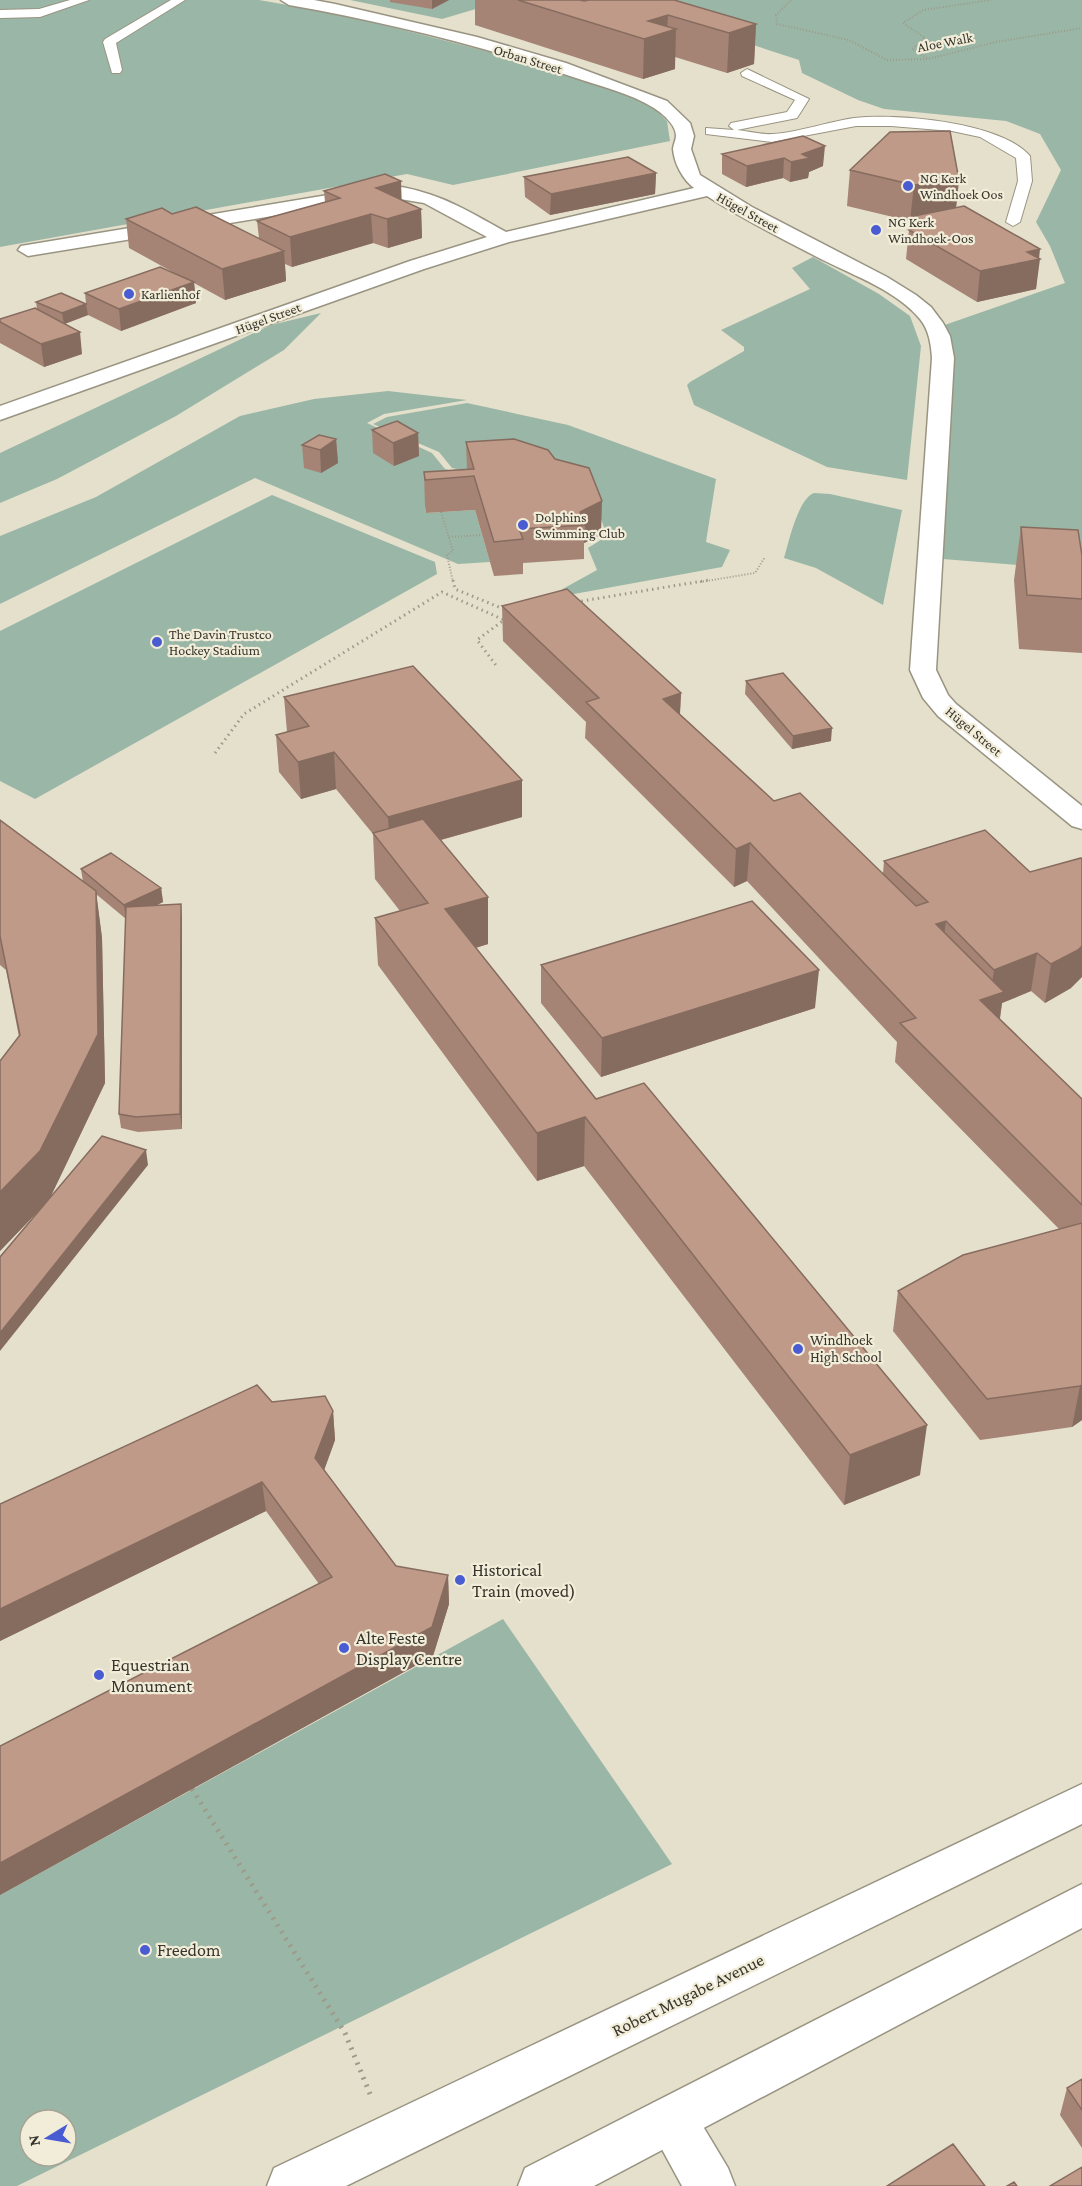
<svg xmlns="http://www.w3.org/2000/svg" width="1082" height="2186" font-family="'Crimson Pro',serif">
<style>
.green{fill:#9ab6a6;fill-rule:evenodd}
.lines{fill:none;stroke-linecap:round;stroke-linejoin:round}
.lane-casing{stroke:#999482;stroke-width:2}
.street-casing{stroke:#999482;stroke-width:3}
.secondary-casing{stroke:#999482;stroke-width:3}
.path-far2{stroke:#9d9a8a;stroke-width:2;stroke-dasharray:1 2;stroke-linecap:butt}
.path-far1{stroke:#9d9a8a;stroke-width:3;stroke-dasharray:1.5 4;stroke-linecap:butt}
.path{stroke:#9d9a8a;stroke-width:5;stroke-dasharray:2 6;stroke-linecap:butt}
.lane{fill:#fff;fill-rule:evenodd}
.street{fill:#fff;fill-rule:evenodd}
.secondary{fill:#fff;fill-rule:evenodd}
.wall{fill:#a58475}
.shaded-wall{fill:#866c5f}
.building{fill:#c09a88;stroke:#866c5f;stroke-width:1.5}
.poi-dot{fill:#4a5cd1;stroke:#f2edd9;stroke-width:2}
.labels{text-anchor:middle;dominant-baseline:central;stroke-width:4.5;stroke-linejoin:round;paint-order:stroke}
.far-street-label{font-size:14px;fill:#37352d;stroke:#f2edd9}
.far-poi-label{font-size:14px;fill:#37352d;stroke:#f2edd9;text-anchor:start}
.poi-label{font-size:15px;fill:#37352d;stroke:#f2edd9;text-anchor:start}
.near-poi-label{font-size:18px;fill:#37352d;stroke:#f2edd9;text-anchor:start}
.near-street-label{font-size:18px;fill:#37352d;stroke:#f2edd9}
</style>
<rect width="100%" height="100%" fill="#e5e0cc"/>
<!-- green -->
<path class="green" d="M0,0H259L345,15L525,61L605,86L653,107L667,121L670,141L453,185L407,174L0,247Z
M350,0H555L486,6L442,19Z
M615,0H1082V570L930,558L936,328L1065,283L1050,246L1036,222L1061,170L1040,134L1006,121L884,109L858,100L802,73L799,60Z
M813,257L879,294L910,316L921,346L907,480L827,467L694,405L687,385L690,382L744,351V347L721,330L810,289L792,268Z
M321,313L284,350L176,416L57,479L0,503V453L271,325Z
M388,391L467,400L384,414L367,423L432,453L445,469L467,475L475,502L425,506L426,513L475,510L490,562L458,564L255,478L0,604V536L96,497L240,416L314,399Z
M467,403L568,425L716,479L706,542L730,550L722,567L552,598L550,596L597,570L588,548L607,536L594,499L452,468L439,452L373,424L387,417Z
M814,493L830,494L902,510L883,605L816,568L784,558C789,541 798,499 814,493Z
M272,495L435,562L437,574L35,799L0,781V631Z
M503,1619L672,1864L17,2186H0V1895ZM30,2120H66V2156H30Z"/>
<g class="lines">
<defs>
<path id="lane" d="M70,0H89L40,17L0,18V10L39,9Z
M171,0H185L116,43L122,70L120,73H112L103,42L105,39Z
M747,69L809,99L797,118L737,130C748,131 762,135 773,134C800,132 827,122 854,118C897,113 1001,122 1030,156L1032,181L1020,222L1013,226L1006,222L1018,181L1016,158L980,137L952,131L891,126H856L772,142L706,134V128L734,130L729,126L731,123L787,112L795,100L742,76L741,73Z"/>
<path id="street" d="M281,0H314L335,4L477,37L566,63L667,101L690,123L694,136L691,149L700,175L752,207L887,277L916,295L931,307L943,323L950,336L954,358L936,670L948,695L956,704L1082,806V829L1072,826L938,716L923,698L910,670L932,358C931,344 929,330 920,319C897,291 855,276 823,260C784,240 744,220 707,196L509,242L424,269L0,420V406L410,261L487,237L424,203L388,197L28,256L18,250L21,246L388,185C437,191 464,209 506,232L694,188C683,180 674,163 673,149C673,145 676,140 676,136C676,125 663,114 654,108C630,93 599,86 573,77C480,45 385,22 289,5Z
M671,2096L689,2103L728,2168L735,2186H682L646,2120L653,2103Z"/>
<path id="secondary" d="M1082,1784V1824L346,2186H267L274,2168Z
M1082,1884V1928L594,2186H518L525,2168Z"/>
</defs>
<!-- lane casing -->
<use href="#lane" class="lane-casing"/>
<!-- street casing -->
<use href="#street" class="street-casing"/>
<!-- secondary casing -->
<use href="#secondary" class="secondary-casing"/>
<!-- path-far2 -->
<path class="path-far2" d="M791,0L776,15L777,24L849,40L887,60L928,59L996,42L1082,28
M927,58L912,49L925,38L903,23L923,10L991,0
M441,512L453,551L447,555L453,582
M449,537L482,535
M700,582L755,573L765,557"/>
<!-- path-far1 -->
<path class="path-far1" d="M453,580L455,589L506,610
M576,602L709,580
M215,753L244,714L442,592L504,620L477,640L498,668"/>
<!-- path -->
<path class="path" d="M192,1789L345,2033L370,2094"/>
<!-- lane -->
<use href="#lane" class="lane"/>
<!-- street -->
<use href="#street" class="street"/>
<!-- secondary -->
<use href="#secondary" class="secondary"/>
</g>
<!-- wall -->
<path class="wall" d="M390,0H449L432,9L390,2Z
M475,0H674L756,24L754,64L727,73L675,57V69L643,79L475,25Z
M803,136L823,166L809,172L808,178L790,182L783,178L746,187L722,174V154Z
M850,170L959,180L956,208L1039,258L1036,289L977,302L906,259L909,230L913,229L914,221H910L847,206Z
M656,173L655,194L550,215L525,197L524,177Z
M324,191L402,200L421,209L422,238L388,248L373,243L292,267L285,264L286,281L225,300L194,283L196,303L121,331L88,315L65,324L82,354L44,367L0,343V319L37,309L36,302L86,304L85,293L180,276L129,248L126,219L172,214L259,238L257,221L325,202Z
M372,430L418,433L419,456L394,466L373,453Z
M336,439L338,463L321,473L304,468L302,445Z
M466,442L601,535L584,543V559L523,563V574L494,576L475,510L426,513L425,506L424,472L467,469Z
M1021,527L1082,556V653L1019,649L1014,580Z
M502,606L681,693L680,714L774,801L883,873L884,861L985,830L1071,988L1045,1003L1031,991L1002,1003L1000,1019L1082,1099V1420L1072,1427L980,1440L893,1331L898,1291L1059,1229L895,1062L897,1042L747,881L734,887L585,738L586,722L503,641Z
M746,681L831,741L792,749L745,694Z
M284,697L522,817L441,840L488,944L476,948L596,1099L920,1475L844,1505L584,1166L537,1181L378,965L375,918L400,911L375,879L373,834L336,789L301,799L279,772L276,735L287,732Z
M0,820L83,882L81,869L161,888L163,902L157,905L182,918V1129L138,1132L121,1128L119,1114L126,919L96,894L102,938L105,1083L50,1198L148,1165L43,1206L0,1251V1061L19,1037L6,970L0,965Z
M541,965L815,1008L601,1077L541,1003Z
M272,1402L333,1411L335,1440L324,1470L396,1566L448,1575L449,1604L433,1656L0,1895V1746L319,1584L266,1511L0,1641V1504Z
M1082,2079V2148L1060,2115L1067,2088Z"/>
<!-- shaded-wall -->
<path class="shaded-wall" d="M432,0H449L432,9Z
M668,15L667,32L676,29L675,69L643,79L644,39L648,21Z
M756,24L754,64L727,73L729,33Z
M825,146L823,166L809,172L808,178L790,182L791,162L802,154Z
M784,158L783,178L746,187L747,166Z
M656,173L655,194L550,215L551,194Z
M959,180L955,216H914V221H910L914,185Z
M401,181L402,210L376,188Z
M421,209L422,238L388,248L387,219Z
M371,214L373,243L292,267L290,237Z
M1040,249L1039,259H1040L1036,289L977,302L980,271L1027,252Z
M284,251L286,281L225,300L222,269Z
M194,282L196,303L121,331L119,309Z
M86,304L88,315L64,324L62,313Z
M80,332L82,354L44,367L41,344Z
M418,433L419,456L394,466L393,443Z
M336,439L338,463L321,473L320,450Z
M602,501L601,535L584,543L585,525L580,512Z
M681,693L679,730L663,699Z
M832,728L831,741L792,749L793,736Z
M334,752L336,789L301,799L298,762Z
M522,780V817L390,854L388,817Z
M750,843L747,881L734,887L736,849Z
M161,888L163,902L126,920L124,905Z
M96,891L102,938L105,1083L49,1200L0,1251V1192Z
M488,897V944L447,956L445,909Z
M181,904L182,918V1129L180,1114Z
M946,921L941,959L936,924Z
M1082,946V977L1071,988L1045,1003L1051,964Z
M1037,953L1031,991L1002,1003L998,1030L980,1000L990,996L994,970Z
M819,970L815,1008L601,1077L602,1038Z
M585,1117L584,1166L537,1181V1133Z
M146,1150L148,1165L0,1351V1333Z
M1082,1385V1420L1072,1427L1080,1386Z
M333,1411L335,1440L318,1487L315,1458Z
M927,1425L920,1475L844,1505L850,1455Z
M262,1482L266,1511L0,1641V1609Z
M448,1575L449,1604L433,1656L0,1895V1863Z"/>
<!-- building -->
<path class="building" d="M518,0H580L584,1L589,0H674L756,24L729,33L668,15L648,21L676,29L644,39Z
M950,131L959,180L914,185L850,170L890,132Z
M803,136L825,146L802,154L810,158L791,162L784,158L747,166L722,154Z
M628,157L656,173L551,194L524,177Z
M385,174L401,181L376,188L421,209L387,219L371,214L290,237L257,221L340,198L324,191Z
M964,206L1040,249L1027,252L1040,259L980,271L909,230L930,225L914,216Z
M196,207L284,251L222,269L126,219L162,208L172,214Z
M160,267L194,282L119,309L85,293Z
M61,293L86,304L62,313L36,302Z
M35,308L80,332L41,344L0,322V319Z
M397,421L418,433L393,443L372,430Z
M319,435L336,439L320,450L302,445Z
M514,439L548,450L555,459L589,468L602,501L580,512L585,525L519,529L523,539L494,542L474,476L425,480L424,472L474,469L466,442Z
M1021,527L1078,530L1082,556V599L1027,595Z
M567,589L681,693L663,699L774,801L800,793L916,906L928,902L884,861L985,830L1030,872L1081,858L1082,860V946L1078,950L1051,964L1037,953L994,970L946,921L936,924L1004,992L980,1000L1082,1099V1205L900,1023L916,1018L750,843L736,849L586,702L599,698L502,606Z
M413,666L522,780L388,817L334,752L298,762L276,735L309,726L284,697Z
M783,673L832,728L793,736L746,681Z
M423,819L488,897L445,909L596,1099L644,1083L927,1425L850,1455L585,1117L537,1133L375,918L428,903L373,833Z
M0,820L96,891L98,1034L40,1151L0,1192V1061L20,1035L0,936Z
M111,853L161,888L124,905L81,869Z
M752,901L819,970L602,1038L541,965Z
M181,904L180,1114L136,1117L119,1114L126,907Z
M102,1136L146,1150L0,1333V1257Z
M1082,1223V1385L1080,1386L987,1399L898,1291L963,1255Z
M257,1385L272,1402L325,1396L333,1411L315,1458L396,1566L448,1575L432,1627L0,1863V1746L332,1577L262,1482L0,1609V1504Z
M1082,2079V2110L1067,2088Z
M953,2144L985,2186H887Z
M1082,2167V2186H1050Z
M1014,2182L1017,2186H1007Z"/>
<!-- markers -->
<g class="poi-dot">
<circle cx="908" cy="186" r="6"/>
<circle cx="876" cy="230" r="6"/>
<circle cx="129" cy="294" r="6"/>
<circle cx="523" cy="525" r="6"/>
<circle cx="157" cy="642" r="6"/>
<circle cx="798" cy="1349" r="6"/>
<circle cx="460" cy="1580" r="6"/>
<circle cx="344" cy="1648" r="6"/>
<circle cx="99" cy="1675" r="6"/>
<circle cx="145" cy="1950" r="6"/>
</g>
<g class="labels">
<!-- far-street labels -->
<g class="far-street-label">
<text transform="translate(945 42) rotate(-11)">Aloe Walk</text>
<text transform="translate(528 59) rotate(17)">Orban Street</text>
<text transform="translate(748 212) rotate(29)">Hügel Street</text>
<text transform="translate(268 318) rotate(-20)">Hügel Street</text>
<text transform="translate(974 731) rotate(40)">Hügel Street</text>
</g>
<!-- far-poi labels -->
<g class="far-poi-label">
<text x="920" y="178">NG Kerk<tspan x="920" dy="16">Windhoek Oos</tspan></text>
<text x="888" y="222">NG Kerk<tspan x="888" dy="16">Windhoek-Oos</tspan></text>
<text x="141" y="294">Karlienhof</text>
<text x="535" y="517">Dolphins<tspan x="535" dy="16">Swimming Club</tspan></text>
<text x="169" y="634">The Davin Trustco<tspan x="169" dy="16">Hockey Stadium</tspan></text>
</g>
<!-- poi labels -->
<g class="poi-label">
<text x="810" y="1340">Windhoek<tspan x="810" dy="17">High School</tspan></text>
</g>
<!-- near-poi labels -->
<g class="near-poi-label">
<text x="472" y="1570">Historical<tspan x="472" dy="21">Train (moved)</tspan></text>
<text x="356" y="1638">Alte Feste<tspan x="356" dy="21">Display Centre</tspan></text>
<text x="111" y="1665">Equestrian<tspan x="111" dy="21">Monument</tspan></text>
<text x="157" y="1950">Freedom</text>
</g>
<!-- near-street labels -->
<g class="near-street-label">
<text transform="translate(688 1995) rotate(-26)">Robert Mugabe Avenue</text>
</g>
</g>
<!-- north arrow -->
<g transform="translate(48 2138) rotate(259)"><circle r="28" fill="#f2edd9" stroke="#a7a394" stroke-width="1.5"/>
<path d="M0-4.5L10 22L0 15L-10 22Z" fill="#4a5cd1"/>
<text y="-9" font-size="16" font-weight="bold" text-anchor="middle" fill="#37352d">N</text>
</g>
</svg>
